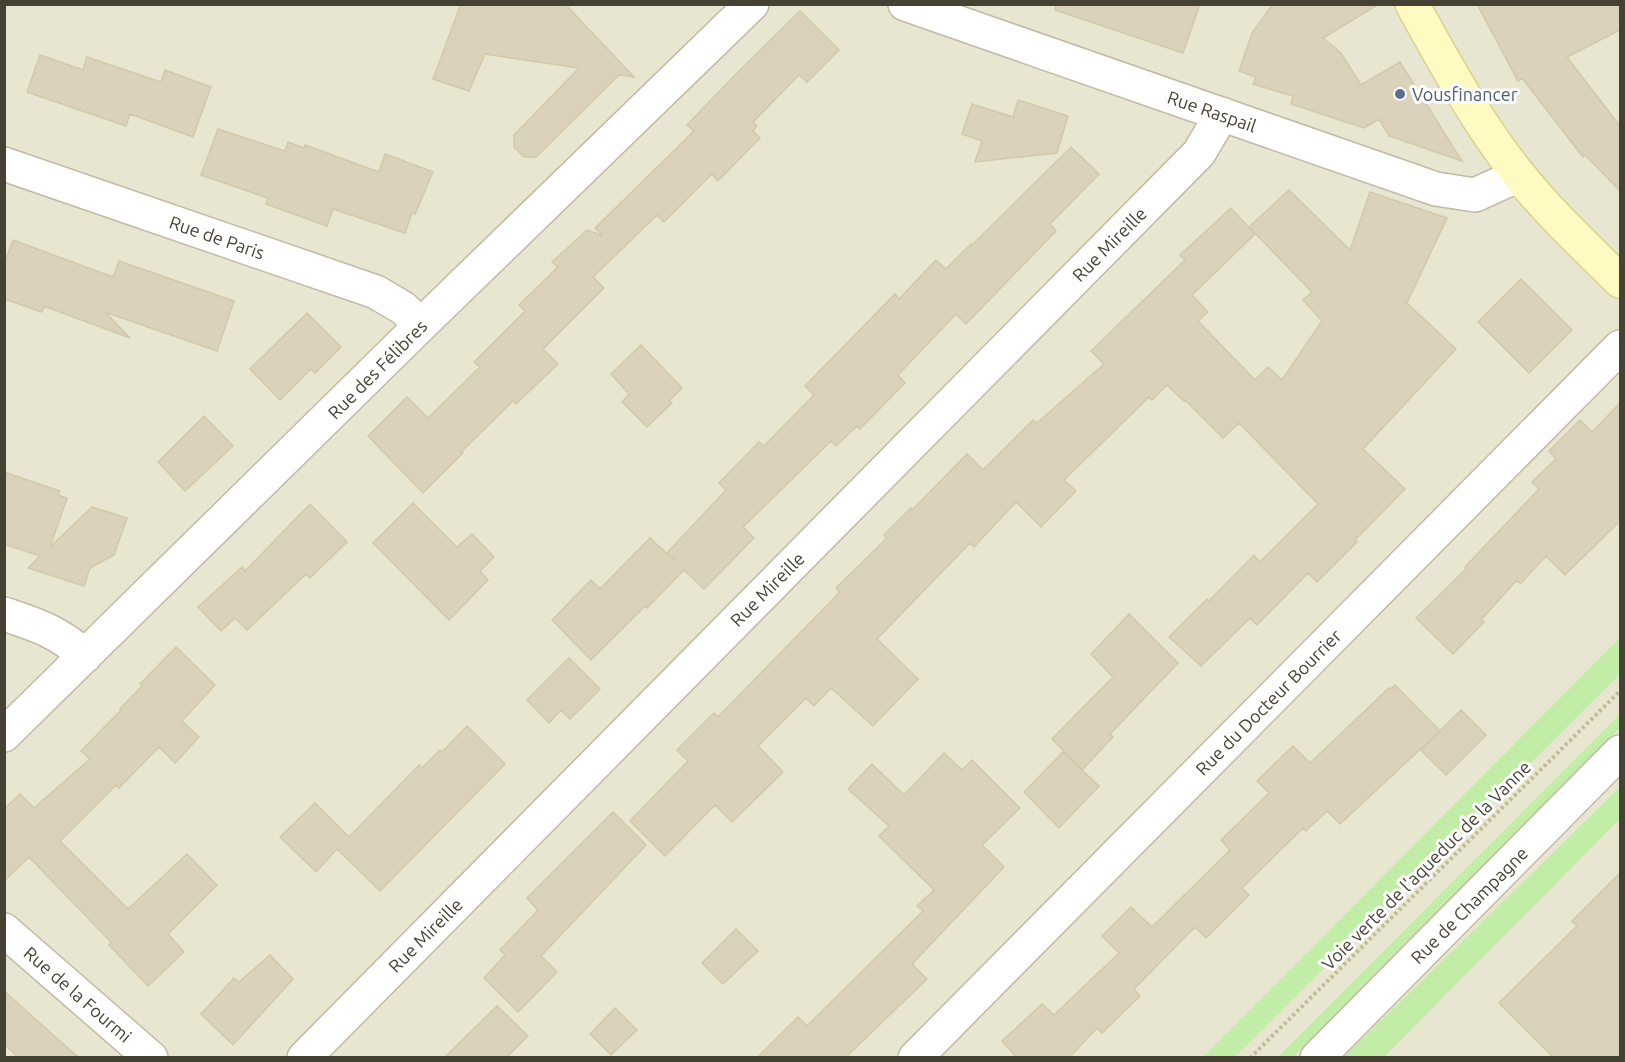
<svg xmlns="http://www.w3.org/2000/svg" width="1625" height="1062" font-family="Ubuntu,sans-serif">
<style>
.residential{fill:#e8e5d1}
.green{fill:#c2eda7}
.building{fill:#dad2ba;stroke:#d2c9aa;stroke-width:1.5}
.lines{fill:none;stroke-linecap:round;stroke-linejoin:round}
.minor-casing{stroke:#c0bba5;stroke-width:36}
.tertiary-casing{stroke:#c0bba5;stroke-width:36}
.secondary-casing{stroke:#d9d28d;stroke-width:36}
.path{stroke:#c4ba94;stroke-width:4;stroke-dasharray:3 3;stroke-linecap:butt}
.minor{stroke:#fff;stroke-width:33}
.tertiary{stroke:#fff;stroke-width:33}
.secondary{stroke:#fffac2;stroke-width:33}
.service-dot{fill:#5c6f8a;stroke:#fff;stroke-width:2}
.labels{text-anchor:middle;dominant-baseline:central;stroke-width:6;stroke-linejoin:round;paint-order:stroke}
.service-label{font-size:18px;fill:#4e5e75;stroke:#fff;text-anchor:start}
.street-label{font-size:18px;fill:#464233;stroke:#fff}
</style>
<rect width="100%" height="100%" fill="#f4f1e3"/>
<!-- residential -->
<path class="residential" d="M5,5H1620V1057H5Z"/>
<!-- green -->
<path class="green" d="M1620,638V674L1235,1057H1203Z
M1620,714V728L1293,1057L1277,1058Z
M1620,787V819L1384,1057H1344Z"/>
<!-- building -->
<path class="building" d="M461,4H565L634,77L619,75L536,157H524L514,147V135L579,68L485,54L469,91L433,79Z
M1056,4H1200L1183,53L1055,10Z
M1273,4H1379L1323,38L1341,53L1361,85L1400,62L1462,161L1389,136L1379,119L1364,128L1291,104L1293,96L1253,84L1256,77L1239,71L1252,33Z
M1477,4H1620V30L1567,57L1620,126V191L1585,155L1583,157L1522,78L1518,81Z
M800,11L839,50L807,82L799,75L753,122L757,126L753,131L760,138L718,181L712,174L664,222L657,215L593,277L604,288L543,349L558,364L516,404L513,401L461,452L463,453L423,493L368,436L407,397L428,418L480,367L474,362L525,311L519,305L558,267L552,262L587,230L603,236L595,228L694,131L687,125L736,74Z
M40,55L83,70L87,57L161,82L165,70L211,87L193,137L130,114L126,126L27,92Z
M1018,100L1068,116L1057,153L975,162L982,141L962,134L972,104L1013,117Z
M218,129L285,151L288,142L304,148L305,145L379,172L385,154L433,172L415,214L412,213L405,233L333,209L327,226L266,204L268,198L201,175Z
M1071,147L1099,174L1050,224L1056,231L966,324L956,314L898,375L905,383L860,429L857,426L836,446L831,441L743,527L754,538L704,589L684,570L647,608L645,606L591,660L552,620L591,580L600,589L650,538L675,561L667,553L726,490L719,483L759,442L764,446L814,395L805,386L895,294L899,299L936,260L946,269L971,244L972,245Z
M1289,190L1350,250L1370,192L1447,218L1407,303L1456,349L1363,449L1405,489L1355,540L1357,542L1317,582L1308,573L1257,625L1250,618L1201,666L1169,637L1207,599L1209,601L1254,555L1260,562L1318,504L1239,423L1223,438L1185,400L1184,401L1167,385L1152,400L1149,397L1064,480L1076,491L1041,527L1016,502L974,547L970,543L877,639L918,679L873,726L831,688L814,706L806,698L758,746L783,772L732,822L715,805L665,856L630,821L688,761L677,750L714,713L718,717L840,592L836,588L887,538L884,535L911,508L912,510L967,454L983,470L1033,420L1037,423L1104,364L1091,351L1185,260L1180,255L1231,208L1255,234L1192,295L1208,312L1198,321L1255,380L1268,367L1282,380L1322,321L1303,300L1312,292L1249,227Z
M13,240L113,277L119,261L234,301L217,351L105,312L130,338L44,306L42,312L4,299V264Z
M1521,279L1572,330L1529,373L1478,322Z
M307,313L341,347L315,373L311,369L280,400L250,369Z
M641,345L682,388L669,401L672,403L647,427L622,402L629,394L611,374Z
M1620,403V521L1565,575L1546,556L1521,583L1516,581L1481,620L1484,622L1453,654L1416,618L1466,569L1465,567L1539,489L1532,482L1556,459L1549,451L1580,420L1592,432Z
M204,416L233,446L185,491L158,462Z
M4,472L60,491L58,495L67,498L50,547L92,507L127,518L114,555L90,568L84,586L28,568L40,556L4,544Z
M413,503L457,547L472,534L494,557L480,571L488,580L449,620L373,543Z
M310,504L347,542L310,578L306,574L247,630L235,618L221,631L198,607L242,567L245,571Z
M1129,614L1178,663L1110,734L1113,737L1082,770L1052,739L1113,677L1091,654Z
M176,647L215,685L182,721L199,737L175,763L159,747L119,788L116,785L60,841L128,909L187,854L217,885L168,934L184,952L148,986L109,945L111,942L29,857L4,881V809L20,794L34,808L90,759L81,751L121,710L120,709L142,686L140,684Z
M569,658L600,689L570,719L561,710L549,723L527,700Z
M1395,685L1440,731L1340,824L1327,811L1306,831L1303,828L1242,888L1249,895L1206,938L1195,927L1134,989L1140,996L1102,1033L1097,1028L1069,1058H1017L1002,1041L1042,1004L1054,1015L1119,953L1102,936L1131,907L1152,927L1230,850L1221,840L1269,793L1257,781L1293,746L1310,763L1389,688L1391,689Z
M1461,710L1486,735L1446,775L1421,750Z
M467,726L505,764L380,891L337,849L316,872L280,837L315,803L349,837L419,765L422,768L440,750L442,752Z
M1063,752L1099,786L1059,828L1024,792Z
M944,753L962,770L972,760L1020,808L982,845L1004,867L912,964L927,979L845,1058H757L798,1017L807,1026L923,911L917,906L934,890L879,836L889,826L848,789L872,764L904,795Z
M613,812L646,845L541,956L557,972L518,1012L484,978L505,955L500,950L538,910L527,898Z
M1620,873V1058H1554L1499,1003L1577,926L1572,921Z
M736,929L758,951L723,984L702,963Z
M270,955L293,979L233,1045L201,1014L234,978L239,982Z
M4,991L79,1058H19L4,1044Z
M497,1006L528,1036L506,1058H444Z
M615,1008L637,1030L611,1055L590,1034Z"/>
<g class="lines">
<defs>
<path id="minor" d="M905,4L1436,189L1475,195L1519,175
M4,164L376,292L403,308L421,325
M4,614C37,625 59,632 85,656
M4,735L421,325L752,4
M4,930L151,1058
M304,1058L1199,153L1222,114
M915,1058L1620,347"/>
<path id="tertiary" d="M1317,1058L1620,752"/>
<path id="secondary" d="M1412,4C1443,60 1479,126 1519,175C1549,213 1586,247 1620,281"/>
</defs>
<!-- minor casing -->
<use href="#minor" class="minor-casing"/>
<!-- tertiary casing -->
<use href="#tertiary" class="tertiary-casing"/>
<!-- secondary casing -->
<use href="#secondary" class="secondary-casing"/>
<!-- path -->
<path class="path" d="M1250,1058L1620,691"/>
<!-- minor -->
<use href="#minor" class="minor"/>
<!-- tertiary -->
<use href="#tertiary" class="tertiary"/>
<!-- secondary -->
<use href="#secondary" class="secondary"/>
</g>
<!-- markers -->
<circle class="service-dot" cx="1400" cy="94" r="6"/>
<g class="labels">
<!-- service labels -->
<g class="service-label">
<text x="1412" y="94">Vousfinancer</text>
</g>
<!-- street labels -->
<g class="street-label">
<text transform="translate(1212 111) rotate(19)">Rue Raspail</text>
<text transform="translate(217 237) rotate(19)">Rue de Paris</text>
<text transform="translate(1109 244) rotate(-45)">Rue Mireille</text>
<text transform="translate(377 369) rotate(-45)">Rue des Félibres</text>
<text transform="translate(767 589) rotate(-45)">Rue Mireille</text>
<text transform="translate(1268 702) rotate(-45)">Rue du Docteur Bourrier</text>
<text transform="translate(1426 865) rotate(-45)">Voie verte de l'aqueduc de la Vanne</text>
<text transform="translate(1469 905) rotate(-45)">Rue de Champagne</text>
<text transform="translate(425 935) rotate(-45)">Rue Mireille</text>
<text transform="translate(78 994) rotate(41)">Rue de la Fourmi</text>
</g>
</g>
<!-- border -->
<rect width="1625" height="1062" fill="none" stroke="#464233" stroke-width="12"/>
</svg>
